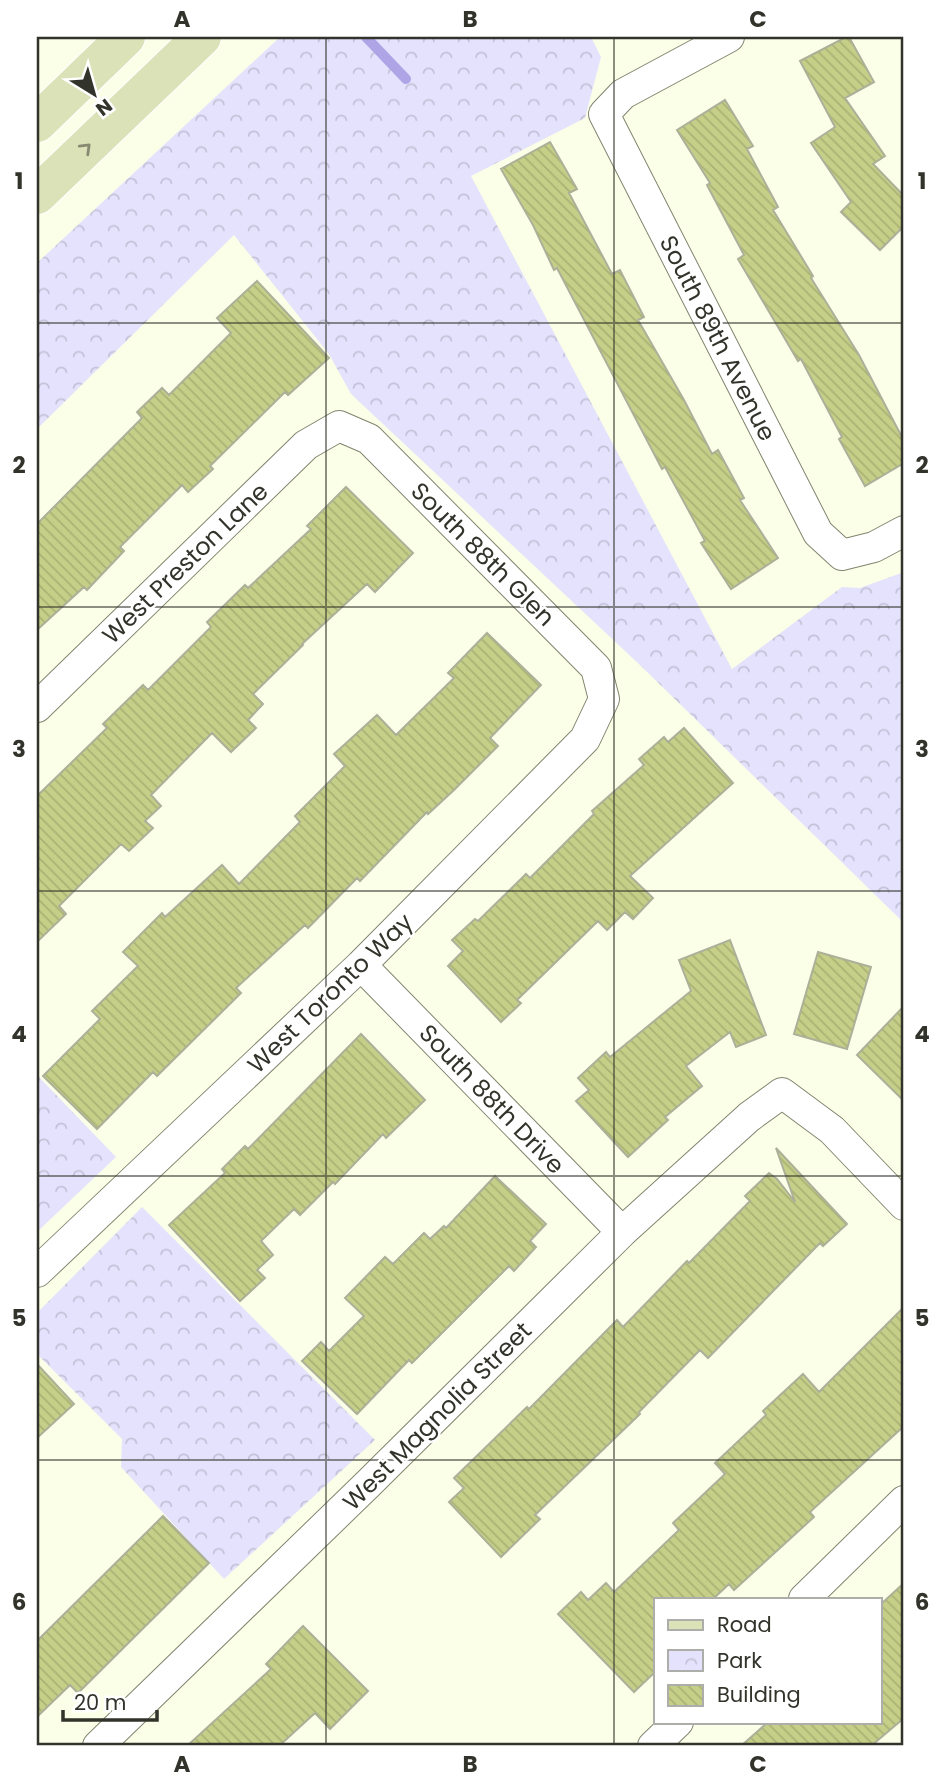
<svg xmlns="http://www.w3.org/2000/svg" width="941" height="1783" font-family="Poppins,sans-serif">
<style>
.park{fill:url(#park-crowns)}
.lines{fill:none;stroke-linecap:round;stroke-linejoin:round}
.stream{stroke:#aea4e6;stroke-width:10}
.building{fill:url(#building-back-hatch);stroke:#acb099;stroke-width:2}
.minor-casing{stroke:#828570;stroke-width:32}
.major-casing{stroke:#fff;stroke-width:40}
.minor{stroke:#fff;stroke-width:30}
.major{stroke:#dce2b8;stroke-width:38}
.oneway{stroke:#878a71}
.grid{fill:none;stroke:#32332a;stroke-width:2;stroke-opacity:0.55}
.labels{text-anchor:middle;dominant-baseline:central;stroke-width:5;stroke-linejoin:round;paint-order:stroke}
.street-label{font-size:24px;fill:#32332a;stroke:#fff}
.neatline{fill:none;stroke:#32332a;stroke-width:2.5}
.grid-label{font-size:23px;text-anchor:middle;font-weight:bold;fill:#32332a}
</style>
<defs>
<pattern id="park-crowns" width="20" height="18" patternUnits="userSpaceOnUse" patternTransform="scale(1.75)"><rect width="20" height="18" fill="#e4e2fc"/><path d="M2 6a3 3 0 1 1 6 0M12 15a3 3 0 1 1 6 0" fill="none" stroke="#c4c2d8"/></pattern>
<pattern id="building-back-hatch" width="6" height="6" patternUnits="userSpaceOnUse" patternTransform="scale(1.75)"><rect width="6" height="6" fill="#c5cf87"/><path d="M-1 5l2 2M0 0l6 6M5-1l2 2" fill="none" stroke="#aab275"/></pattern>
</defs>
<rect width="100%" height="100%" fill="#fbffe7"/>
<!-- park -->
<path class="park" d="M280,37H591L601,57L585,118L471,176L732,669L842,587L860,588L904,572V923L641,666L351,394L329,354L234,235L37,429V263Z
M37,1075L116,1157L37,1232Z
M142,1207L375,1440L224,1579L121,1467L122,1439L37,1354V1313Z"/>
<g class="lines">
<!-- stream -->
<path class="stream" d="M366,37L406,79"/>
</g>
<!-- building -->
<path class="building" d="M846,37H849L874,82L845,98L885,156L873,164L904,196V226L880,250L841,212L851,202L811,143L835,127L800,61Z
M725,100L753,146L747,149L778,207L773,210L813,276L811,278L859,355L904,441V463L865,486L839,439L842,437L801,359L798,361L738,259L744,255L707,185L710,183L677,130Z
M550,142L577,189L569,193L612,274L620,270L644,317L638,320L684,400L712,454L718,450L744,498L740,500L778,558L731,589L701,543L705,541L665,467L662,469L557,268L554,270L533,225L501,169Z
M257,281L329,358L288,395L285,392L210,466L213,469L188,492L182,485L120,547L124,551L87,590L84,587L37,630V524L142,418L137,412L162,388L169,395L231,333L217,318Z
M346,487L413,553L375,592L367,584L302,644L303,645L253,694L263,704L248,720L256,728L231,752L212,733L151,795L161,806L145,821L153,828L129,851L121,844L59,906L66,914L37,942V796L107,728L103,724L143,685L148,690L211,627L207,622L245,585L248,588L311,529L307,526Z
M487,633L541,685L490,738L498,746L454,790L428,814L427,812L360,881L357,878L308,928L305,925L236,988L241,993L157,1076L153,1072L97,1129L43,1076L100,1019L92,1011L138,966L123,952L162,913L165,917L222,865L239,884L300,822L295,816L345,766L334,754L377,715L396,735L454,678L448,673Z
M684,728L733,783L630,876L653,898L633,919L625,912L607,930L598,921L517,1000L521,1003L501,1022L448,966L463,951L452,940L475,919L478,921L526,874L530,878L594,814L592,811L644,765L639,759L664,737L668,742Z
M730,940L766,1035L736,1047L730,1032L686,1066L702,1086L665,1117L668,1120L628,1157L576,1101L589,1090L578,1078L606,1052L610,1057L691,991L679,960Z
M818,952L871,967L847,1049L794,1034Z
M904,1006V1101L857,1055Z
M361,1034L425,1100L386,1138L383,1134L335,1184L333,1182L300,1215L294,1209L261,1241L273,1255L257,1270L265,1278L240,1301L169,1225L225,1173L222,1169L245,1146L248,1149Z
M776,1148L847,1224L823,1246L820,1243L708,1358L700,1350L639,1412L640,1414L535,1515L540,1519L501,1557L449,1502L464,1488L454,1478L527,1407L529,1409L617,1320L623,1327L687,1261L689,1263L750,1201L745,1196L769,1173L777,1179L795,1202Z
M495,1176L546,1224L530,1241L536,1247L514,1271L509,1266L412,1363L409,1360L357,1414L302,1361L321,1342L329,1351L364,1316L345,1298L385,1257L393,1264L424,1233L430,1239L444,1226L446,1228Z
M904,1307V1426L810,1512L814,1517L734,1590L729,1584L713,1599H656V1671L634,1692L558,1614L581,1592L588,1600L606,1583L614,1592L679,1530L673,1523L725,1474L715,1463L766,1415L763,1411L803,1374L819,1392Z
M37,1364L74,1404L37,1438Z
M163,1516L209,1563L78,1693L70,1685L37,1717V1641Z
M904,1583V1718L871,1746H741L768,1722H880V1605Z
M303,1626L368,1691L330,1729L315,1713L279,1746H187L271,1669L266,1664Z"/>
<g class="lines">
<defs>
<path id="minor" d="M729,37L623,94L604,114L818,533L842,555L874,547L904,531
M37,707L306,445L339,426L369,439L596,668L604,699L585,739L361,965L37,1272
M361,965L622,1232
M804,1599L904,1501
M98,1746L369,1483L622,1232L749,1117L782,1093L832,1130L904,1205
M653,1746L678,1722"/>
<path id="major" d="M37,123L126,37
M37,195L202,37"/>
</defs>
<!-- minor casing -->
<use href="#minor" class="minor-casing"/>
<!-- major casing -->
<use href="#major" class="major-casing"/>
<!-- minor -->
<use href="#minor" class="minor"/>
<!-- major -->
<use href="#major" class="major"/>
</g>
<!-- one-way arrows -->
<defs><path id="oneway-chevron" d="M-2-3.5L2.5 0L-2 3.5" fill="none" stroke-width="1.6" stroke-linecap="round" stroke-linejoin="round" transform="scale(1.75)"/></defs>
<use class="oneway" href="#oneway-chevron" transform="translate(86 148) rotate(-44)"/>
<!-- grid -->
<path class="grid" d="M326,37V1746M614,37V1746M37,323H904M37,607H904M37,891H904M37,1176H904M37,1460H904"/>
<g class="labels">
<!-- street labels -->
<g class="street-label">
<text transform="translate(718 338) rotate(63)">South 89th Avenue</text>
<text transform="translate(483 554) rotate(45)">South 88th Glen</text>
<text transform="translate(185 563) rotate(-44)">West Preston Lane</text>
<text transform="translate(330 993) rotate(-44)">West Toronto Way</text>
<text transform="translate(492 1099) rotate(46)">South 88th Drive</text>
<text transform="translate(437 1416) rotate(-45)">West Magnolia Street</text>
</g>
</g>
<!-- border -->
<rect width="941" height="1783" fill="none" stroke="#ffffff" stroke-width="77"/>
<!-- legend -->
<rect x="654" y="1598" width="228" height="126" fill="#ffffff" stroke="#adadaa" stroke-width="2"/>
<rect x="668" y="1620" width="35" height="10" fill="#dce2b8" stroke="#adadaa" stroke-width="2"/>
<text x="717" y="1632" font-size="21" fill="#32332a">Road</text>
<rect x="668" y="1650" width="35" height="21" fill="url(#park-crowns)" stroke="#adadaa" stroke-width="2"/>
<text x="717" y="1668" font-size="21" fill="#32332a">Park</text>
<rect x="668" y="1685" width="35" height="21" fill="url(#building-back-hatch)" stroke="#adadaa" stroke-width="2"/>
<text x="717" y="1702" font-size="21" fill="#32332a">Building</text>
<!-- north arrow -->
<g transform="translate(94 94) rotate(143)" stroke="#ffffff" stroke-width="5" paint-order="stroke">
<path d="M0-5L12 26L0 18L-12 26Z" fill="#32332a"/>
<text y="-10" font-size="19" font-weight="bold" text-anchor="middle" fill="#32332a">N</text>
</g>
<!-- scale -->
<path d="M63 1710v10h94v-10" fill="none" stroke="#32332a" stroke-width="3.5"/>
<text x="74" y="1710" font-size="21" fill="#32332a" stroke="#ffffff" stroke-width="5" paint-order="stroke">20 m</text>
<rect x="38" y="38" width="864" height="1706" class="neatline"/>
<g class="grid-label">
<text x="182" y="27">A</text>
<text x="470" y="27">B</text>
<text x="758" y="27">C</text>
<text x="19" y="189">1</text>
<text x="922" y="189">1</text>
<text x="19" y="473">2</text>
<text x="922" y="473">2</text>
<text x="19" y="757">3</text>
<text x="922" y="757">3</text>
<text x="19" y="1042">4</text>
<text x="922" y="1042">4</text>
<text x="19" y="1326">5</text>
<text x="922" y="1326">5</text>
<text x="19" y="1610">6</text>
<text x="922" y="1610">6</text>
<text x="182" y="1772">A</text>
<text x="470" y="1772">B</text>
<text x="758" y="1772">C</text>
</g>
</svg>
